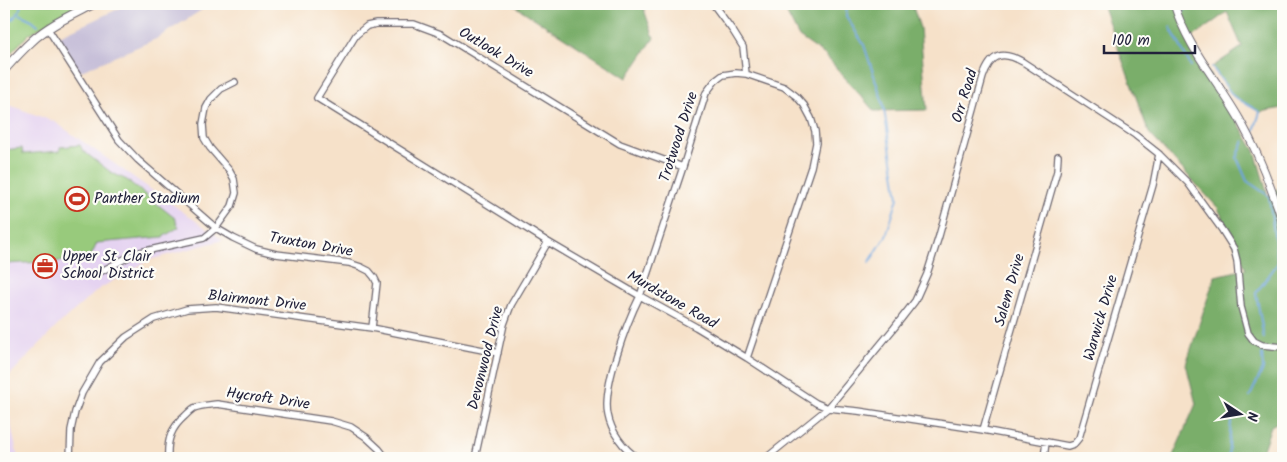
<svg xmlns="http://www.w3.org/2000/svg" width="1287" height="462" font-family="Kalam,sans-serif">
<style>
.built{fill:#e5d3f1}
.industrial{fill:#c7c0d9}
.green{fill:#98ca7b;stroke:#5d765b}
.forest{fill:#7aae6b;stroke:#4e6853}
.lines{fill:none;stroke-linecap:round;stroke-linejoin:round}
.stream{stroke:#6fa5dd;stroke-width:2}
.minor-casing{stroke:#6c656d;stroke-width:8}
.tertiary-casing{stroke:#6c656d;stroke-width:9}
.secondary-casing{stroke:#6c656d;stroke-width:10}
.minor{stroke:#fff;stroke-width:5.5}
.tertiary{stroke:#fff;stroke-width:7}
.secondary{stroke:#fff;stroke-width:8}
.labels{text-anchor:middle;dominant-baseline:central;stroke-width:4.5;stroke-linejoin:round;paint-order:stroke}
.street-label{font-size:15px;fill:#22223b;stroke:#fdfcf7}
.poi-label{font-size:15px;fill:#22223b;stroke:#fdfcf7;text-anchor:start}
</style>
<rect width="100%" height="100%" fill="#fdfcf7"/>
<filter id="ink" filterUnits="userSpaceOnUse"><feTurbulence type="fractalNoise" baseFrequency=".02" numOctaves="2"/><feDisplacementMap in="SourceGraphic" scale="10" xChannelSelector="R" yChannelSelector="G"/><feConvolveMatrix kernelMatrix="1 2 1 2 8 2 1 2 1" color-interpolation-filters="sRGB"/></filter>
<filter id="wash" filterUnits="userSpaceOnUse"><feTurbulence type="fractalNoise" baseFrequency=".0096" numOctaves="4" result="noise"/><feDisplacementMap in="SourceGraphic" scale="20" xChannelSelector="R" yChannelSelector="G"/><feGaussianBlur stdDeviation="1.12" result="paint"/><feColorMatrix in="noise" values="0 0 0 0 0 0 0 0 0 0 0 0 0 0 0 0 0 1.4 0 .05"/><feComposite in="paint" operator="in"/></filter>
<g filter="url(#wash)">
<rect width="100%" height="100%" fill="#f6e1c9"/>
<!-- built -->
<path class="built" d="M4,103L55,122L223,240L149,260L99,289L61,322L4,381Z
M4,391L18,458H4Z"/>
<!-- industrial -->
<path class="industrial" d="M129,4H211L156,39L79,72L57,37Z"/>
<!-- green -->
<path class="green" d="M4,4H84L29,34L4,60Z
M80,145L83,151L112,173L127,180L176,219V222L179,227L163,237L97,243L89,261L86,260L4,264V150L22,148L23,154L60,151V147Z"/>
<!-- forest -->
<path class="forest" d="M512,4H642L654,38L627,78Z
M782,4H912L920,28L927,110L874,111L825,55L799,37Z
M1102,4H1283V108L1260,112L1233,96L1212,67L1242,47L1227,12L1189,40L1255,151L1268,196L1283,185V419L1271,426L1260,458H1172L1196,404L1186,364L1215,276L1246,269L1218,208L1149,133Z"/>
<g class="lines">
<!-- stream -->
<path class="stream" d="M845,4L847,6L846,16L864,45L883,103L898,198L886,236L869,263
M1183,12L1187,4
M19,14L32,20L38,25
M4,24C13,20 20,14 21,4
M1170,27L1191,66
M1212,67L1233,96L1260,112L1254,131
M1244,141L1237,158L1247,181L1269,196L1278,263L1256,293L1264,338
M1250,396L1263,369L1262,354
M1228,458L1232,410"/>
</g>
</g>
<g filter="url(#ink)">
<g class="lines">
<defs>
<path id="minor" d="M713,4L733,31L743,47L746,74
M48,29L119,140L138,160L216,228L233,238L256,249L276,254L349,263L361,267L369,271L374,277L377,283L372,328
M683,167L620,144L441,34L414,24H376L367,26L356,35L317,98L548,242L640,296L696,327L747,358L816,403L828,408L858,411L983,430L1068,446L1074,444L1079,438L1153,185L1159,154
M98,273L136,253L204,238L216,228L232,206L236,193L234,179L229,170L210,148L204,138L203,124L206,108L211,99L221,89L235,82
M983,430L1057,171L1058,156
M70,458L71,430L75,412L82,393L100,362L126,337L154,319L187,309L216,307L372,328L498,353
M168,458C167,440 171,428 185,416C188,413 191,410 194,408C201,405 210,405 217,404L331,421L351,427L366,437L379,449L386,458
M475,458L504,324L511,305L548,242
M638,458C624,449 611,432 608,415C602,387 627,322 640,296L683,167L706,93L715,81L723,75L736,73L746,74L784,87L796,96L804,105L811,118L815,131L816,143L811,167L747,358
M766,458L828,408L894,328L915,301L927,274L939,236L983,77C991,54 1002,50 1023,62L1135,135L1159,154L1188,183L1222,230L1234,249L1237,261L1241,307L1248,333L1254,341L1262,345L1283,347
M1044,458L1046,442"/>
<path id="tertiary" d="M1174,4C1187,47 1218,81 1240,120C1252,142 1263,166 1271,189C1276,203 1282,215 1283,229"/>
<path id="secondary" d="M4,70C13,60 22,50 32,41C49,25 72,15 93,4"/>
</defs>
<!-- minor casing -->
<use href="#minor" class="minor-casing"/>
<!-- tertiary casing -->
<use href="#tertiary" class="tertiary-casing"/>
<!-- secondary casing -->
<use href="#secondary" class="secondary-casing"/>
<!-- minor -->
<use href="#minor" class="minor"/>
<!-- tertiary -->
<use href="#tertiary" class="tertiary"/>
<!-- secondary -->
<use href="#secondary" class="secondary"/>
</g>
</g>
<!-- icons -->
<defs>
<symbol id="stadium-ring" viewBox="-11 -11 22 22"><circle r="9.5" fill="#fdfcf7" stroke="#c8321e" stroke-width="1.5"/><path d="M0-5a6.5 5 0 1 0 0 10a6.5 5 0 1 0 0-10ZM-3.5-1.8h7v3.6h-7Z" fill="#c8321e"/></symbol>
<symbol id="office-ring" viewBox="-11 -11 22 22"><circle r="9.5" fill="#fdfcf7" stroke="#c8321e" stroke-width="1.5"/><path d="M-6-3h4V-5.5h4V-3h4V5H-6ZM-1-4.5V-3h2v-1.5ZM-6 0V1H6V0Z" fill="#c8321e"/></symbol>
</defs>
<g fill-rule="evenodd">
<use href="#stadium-ring" x="63" y="185" width="28" height="28"/>
<use href="#office-ring" x="31" y="252" width="28" height="28"/>
</g>
<g class="labels">
<!-- street labels -->
<g class="street-label">
<text transform="translate(496 53) rotate(31)">Outlook Drive</text>
<text transform="translate(965 96) rotate(-73)">Orr Road</text>
<text transform="translate(679 137) rotate(-72)">Trotwood Drive</text>
<text transform="translate(311 245) rotate(10)">Truxton Drive</text>
<text transform="translate(1010 290) rotate(-74)">Salem Drive</text>
<text transform="translate(672 300) rotate(30)">Murdstone Road</text>
<text transform="translate(257 301) rotate(6)">Blairmont Drive</text>
<text transform="translate(1101 318) rotate(-74)">Warwick Drive</text>
<text transform="translate(486 358) rotate(-76)">Devonwood Drive</text>
<text transform="translate(268 399) rotate(8)">Hycroft Drive</text>
</g>
<!-- poi labels -->
<g class="poi-label">
<text x="94" y="199">Panther Stadium</text>
<text x="62" y="257">Upper St Clair<tspan x="62" dy="17">School District</tspan></text>
</g>
</g>
<!-- margin -->
<rect width="1287" height="462" fill="none" stroke="#fdfcf7" stroke-width="20"/>
<!-- north arrow -->
<g transform="translate(1240 414) rotate(102)" stroke="#fdfcf7" stroke-width="4" paint-order="stroke">
<path d="M0-4L9 19L0 12L-9 19Z" fill="#22223b"/>
<text y="-8" font-size="14" font-weight="bold" text-anchor="middle" fill="#22223b">N</text>
</g>
<!-- scale -->
<path d="M1104 45v8h91v-8" fill="none" stroke="#22223b" stroke-width="2.5"/>
<text x="1112" y="45" font-size="15" fill="#22223b" stroke="#fdfcf7" stroke-width="4" paint-order="stroke">100 m</text>
</svg>
